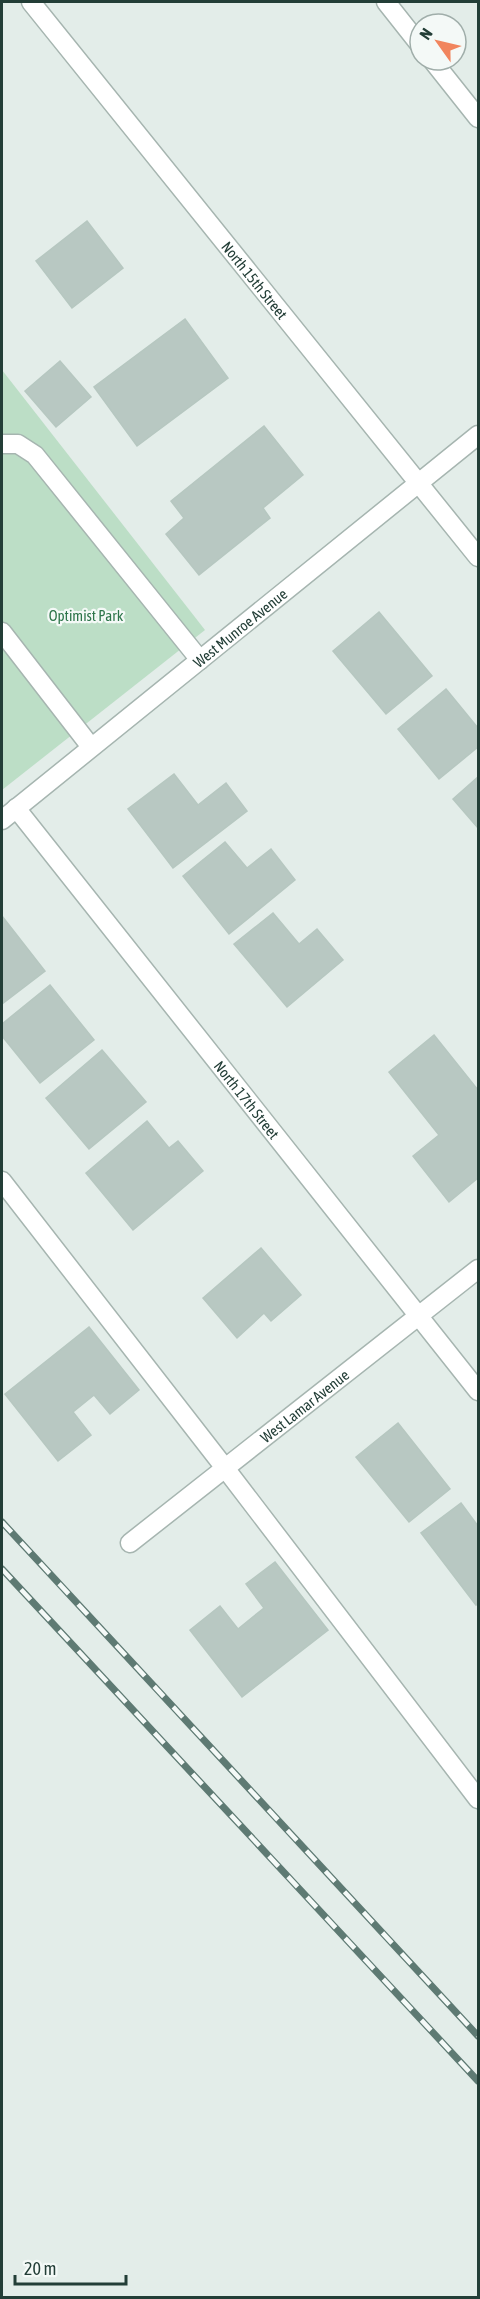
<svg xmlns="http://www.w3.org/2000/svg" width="480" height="2299" font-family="'Asap Condensed',sans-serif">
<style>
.green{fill:#bcdec6}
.building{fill:#b8c8c2;stroke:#b6c7c0;stroke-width:1.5}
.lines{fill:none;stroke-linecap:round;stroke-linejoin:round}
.lane-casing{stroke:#a6b5b0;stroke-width:21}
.street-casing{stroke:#a6b5b0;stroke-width:21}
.lane{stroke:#fff;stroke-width:18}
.street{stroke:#fff;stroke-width:18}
.rail-casing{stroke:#5e7a73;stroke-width:7}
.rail{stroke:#f4f9f7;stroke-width:4.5;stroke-dasharray:14;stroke-linecap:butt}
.labels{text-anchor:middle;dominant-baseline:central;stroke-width:4.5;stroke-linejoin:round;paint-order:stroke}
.street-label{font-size:15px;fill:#233e37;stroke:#f4f9f7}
.park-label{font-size:15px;fill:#2d754a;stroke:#f4f9f7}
</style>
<rect width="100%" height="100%" fill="#e3ede9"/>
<!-- green -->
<path class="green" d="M2,370L205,630L2,790Z"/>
<!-- building -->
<path class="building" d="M87,221L123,268L72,308L36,261Z
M185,319L228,378L137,446L94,387Z
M60,361L91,397L56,427L25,391Z
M264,426L303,475L263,508L270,518L199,575L166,534L184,518L171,501Z
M379,612L432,676L386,714L333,651Z
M446,689L478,728V747L439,779L398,729Z
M174,774L198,805L226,783L247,811L173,868L128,809Z
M478,777V828L453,799Z
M225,842L247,868L271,849L295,880L229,934L183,876Z
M273,913L299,944L317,929L343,960L287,1007L234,944Z
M2,916L45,971L2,1004Z
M50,985L94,1040L40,1083L2,1036V1024Z
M434,1035L478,1090V1178L449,1202L413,1156L439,1135L389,1072Z
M102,1050L146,1102L89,1149L46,1098Z
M147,1121L169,1148L178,1141L203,1171L133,1230L86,1173Z
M261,1248L301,1295L271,1321L264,1313L237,1338L203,1298Z
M89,1327L139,1390L110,1414L94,1395L73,1412L91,1435L58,1461L5,1394Z
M398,1423L450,1489L409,1522L356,1457Z
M461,1503L478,1526V1603L476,1605L421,1533Z
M275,1562L328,1630L242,1697L190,1630L220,1606L238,1629L264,1608L246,1584Z"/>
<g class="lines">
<defs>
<path id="lane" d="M386,2L420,45
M432,60L478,118
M2,444H18L35,455L200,660
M2,632L91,747
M2,1181L225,1468L478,1799"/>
<g id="street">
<path id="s1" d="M31,2L478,557"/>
<path id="s2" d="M16,808L478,1391"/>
<path id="s3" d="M2,820L478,435"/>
<path id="s4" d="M130,1543L478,1269"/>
</g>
</defs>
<!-- lane casing -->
<use href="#lane" class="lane-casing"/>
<!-- street casing -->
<use href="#street" class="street-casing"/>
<!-- lane -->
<use href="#lane" class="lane"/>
<!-- street -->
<use href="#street" class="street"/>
<defs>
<path id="rail" d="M2,1522L478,2036
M2,1569L478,2081"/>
</defs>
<!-- rail casing -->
<use href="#rail" class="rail-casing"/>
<!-- rail -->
<use href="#rail" class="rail"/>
</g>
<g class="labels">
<!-- street labels -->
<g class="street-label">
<text stroke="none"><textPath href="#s1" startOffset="357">North 15th Street</textPath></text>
<text stroke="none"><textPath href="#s3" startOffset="306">West Munroe Avenue</textPath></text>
<text stroke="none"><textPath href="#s2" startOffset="372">North 17th Street</textPath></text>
<text stroke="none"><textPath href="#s4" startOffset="222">West Lamar Avenue</textPath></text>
</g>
<!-- park labels -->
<g class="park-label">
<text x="86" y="615">Optimist Park</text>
</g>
</g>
<!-- border -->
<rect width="480" height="2299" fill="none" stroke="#233e37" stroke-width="6"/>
<!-- north arrow -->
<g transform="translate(438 42) rotate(304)"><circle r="28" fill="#f4f9f7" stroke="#a0aeaa" stroke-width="1.5"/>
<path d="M0-4.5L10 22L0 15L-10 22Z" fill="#f1855e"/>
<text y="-9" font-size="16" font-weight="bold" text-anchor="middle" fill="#233e37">N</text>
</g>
<!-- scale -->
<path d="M15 2275v9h111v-9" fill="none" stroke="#233e37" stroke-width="3"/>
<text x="24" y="2275" font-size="18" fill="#233e37" stroke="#f4f9f7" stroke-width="4.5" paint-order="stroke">20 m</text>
</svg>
